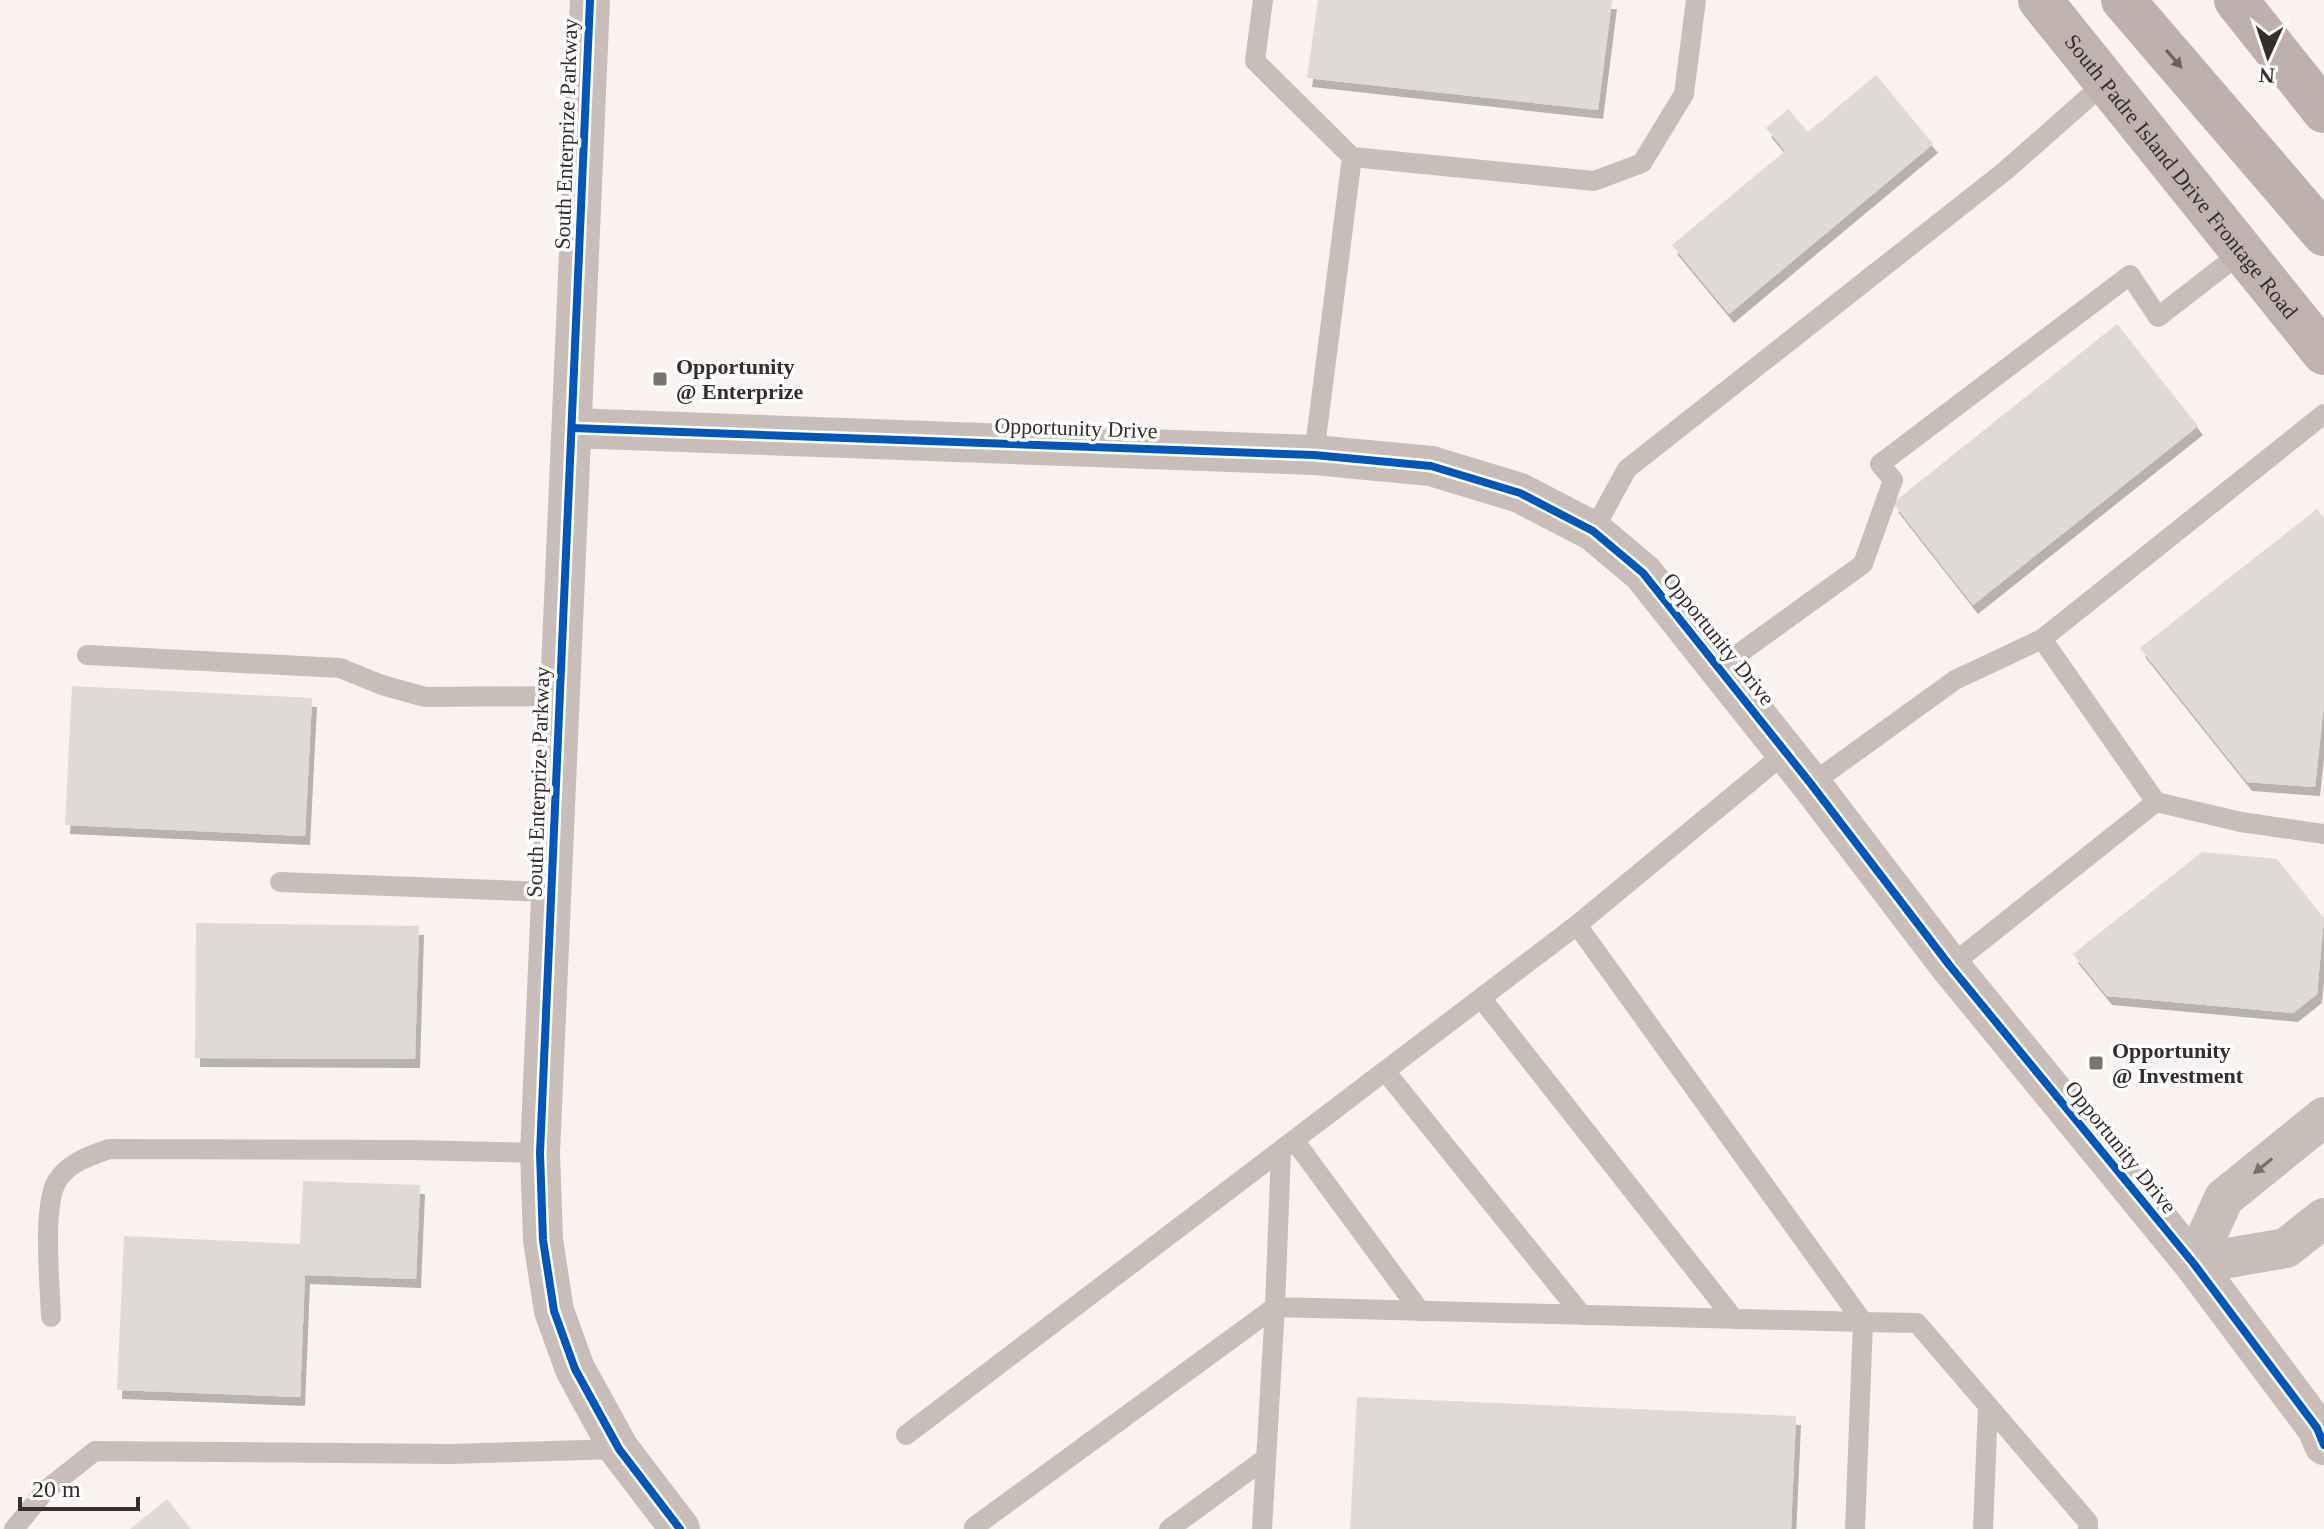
<svg xmlns="http://www.w3.org/2000/svg" width="2324" height="1529" font-family="'Times New Roman',serif">
<style>
.building{fill:#dfd9d7;filter:url(#shadow)}
.lines{fill:none;stroke-linecap:round;stroke-linejoin:round}
.service{stroke:#c9bdba;stroke-width:20}
.minor{stroke:#c9bdba;stroke-width:40}
.secondary{stroke:#bfb2af;stroke-width:44}
.motorway{stroke:#beb0ac;stroke-width:44}
.cycleway-casing{stroke:#fff;stroke-width:13}
.cycleway{stroke:#0057b8;stroke-width:8}
.oneway{fill:#6b625f}
.oneway2{fill:#776e6c}
.poi-dot{fill:#797371;stroke:#fff;stroke-width:3}
.labels{text-anchor:middle;dominant-baseline:central;stroke-width:7;stroke-linejoin:round;paint-order:stroke}
.street-label{font-size:22px;fill:#342e2c;stroke:#fff}
.poi-label{font-size:22px;font-weight:bold;fill:#342e2c;stroke:#fff;text-anchor:start}
</style>
<defs>
<filter id="shadow"><feDropShadow dx="5" dy="9" stdDeviation="0" flood-color="#0004"/></filter>
</defs>
<rect width="100%" height="100%" fill="#f9f2f0"/>
<!-- building -->
<path class="building" d="M1318,0H1612L1598,110L1307,78Z
M1876,75L1933,144L1729,314L1672,245L1785,151L1766,128L1788,109L1808,132Z
M2117,324L2198,426L1973,605L1893,503Z
M2317,509L2324,518V703L2315,787L2247,782L2140,648Z
M72,686L312,698L305,836L65,825Z
M2202,852L2277,859L2324,918L2317,994L2293,1013L2107,996L2073,954Z
M196,923L419,926L415,1059L195,1058Z
M303,1181L420,1185L416,1279L305,1275L300,1397L117,1390L124,1236L300,1244Z
M1357,1397L1796,1416L1791,1529H1350Z
M167,1499L191,1529H130Z"/>
<g class="lines">
<!-- service -->
<path class="service" d="M1263,0L1255,61L1352,157L1314,455
M1352,157L1594,181L1642,163L1684,94L1696,0
M1593,531L1627,469L2005,171L2106,82
M87,655L340,668L382,685L425,697L559,696
M1719,668L1863,564L1893,480L1880,464L2130,275L2158,317L2242,252
M1786,752L1577,925L1863,1322L1917,1323L2088,1522V1529
M1811,784L1955,680L2042,639
M2156,802L2042,639L2324,414
M280,882L552,892
M1950,966L2156,802L2241,822L2324,834
M1481,998L1734,1319
M1385,1071L1582,1315
M1294,1140L1420,1311
M51,1317C50,1285 42,1206 57,1181C69,1162 90,1156 109,1149L412,1150L540,1153
M906,1435L1577,925
M974,1527L1275,1307L1281,1151
M14,1529L46,1490L95,1451L451,1454L619,1449
M1169,1529L1266,1458
M1262,1529L1275,1307L1863,1322L1855,1529
M1983,1529L1988,1406"/>
<!-- minor -->
<path class="minor" d="M590,0L540,1153L543,1240L554,1311L575,1369L619,1449L680,1529
M572,428L1314,455L1431,466L1520,493L1593,531L1643,573L1811,784L1950,966L2194,1264L2317,1428L2324,1445
M2324,1117L2224,1198L2194,1264L2286,1248L2324,1218"/>
<!-- secondary -->
<path class="secondary" id="s1" d="M2040,0L2324,353"/>
<!-- motorway -->
<path class="motorway" d="M2123,0L2324,234
M2236,0L2324,111"/>
<defs>
<path id="cycleway" d="M590,0L540,1153L543,1240L554,1311L575,1369L619,1449L680,1529
M572,428L1314,455L1431,466L1520,493L1593,531L1643,573L1811,784L1950,966L2194,1264L2317,1428L2324,1445"/>
</defs>
<!-- cycleway casing -->
<use href="#cycleway" class="cycleway-casing"/>
<!-- cycleway -->
<use href="#cycleway" class="cycleway"/>
</g>
<!-- one-way arrows -->
<defs><path id="oneway-solid" d="M-6-.8H1V-3.2L6.5 0L1 3.2V.8H-6Z" transform="scale(2)"/></defs>
<use class="oneway" href="#oneway-solid" transform="translate(2174 59) rotate(49)"/>
<use class="oneway2" href="#oneway-solid" transform="translate(2263 1166) rotate(141)"/>
<!-- markers -->
<g class="poi-dot">
<rect x="652" y="371" width="16" height="16" rx="4"/>
<rect x="2088" y="1055" width="16" height="16" rx="4"/>
</g>
<g class="labels">
<!-- street labels -->
<g class="street-label">
<text transform="translate(566 134) rotate(-88)">South Enterprize Parkway</text>
<text stroke="none"><textPath href="#s1" startOffset="226">South Padre Island Drive Frontage Road</textPath></text>
<text transform="translate(1076 428) rotate(2)">Opportunity Drive</text>
<text transform="translate(1719 639) rotate(51)">Opportunity Drive</text>
<text transform="translate(538 782) rotate(-88)">South Enterprize Parkway</text>
<text transform="translate(2121 1147) rotate(51)">Opportunity Drive</text>
</g>
<!-- poi labels -->
<g class="poi-label">
<text x="676" y="366">Opportunity<tspan x="676" dy="25">@ Enterprize</tspan></text>
<text x="2112" y="1050">Opportunity<tspan x="2112" dy="25">@ Investment</tspan></text>
</g>
</g>
<!-- north arrow -->
<g transform="translate(2268 56) rotate(183)" stroke="#ffffff" stroke-width="6" paint-order="stroke">
<path d="M0-6L14 30L0 20L-14 30Z" fill="#342e2c"/>
<text y="-12" font-size="22" font-weight="bold" text-anchor="middle" fill="#342e2c">N</text>
</g>
<!-- scale -->
<path d="M20 1497v12h118v-12" fill="none" stroke="#342e2c" stroke-width="4"/>
<text x="32" y="1497" font-size="24" fill="#342e2c" stroke="#ffffff" stroke-width="6" paint-order="stroke">20 m</text>
</svg>
